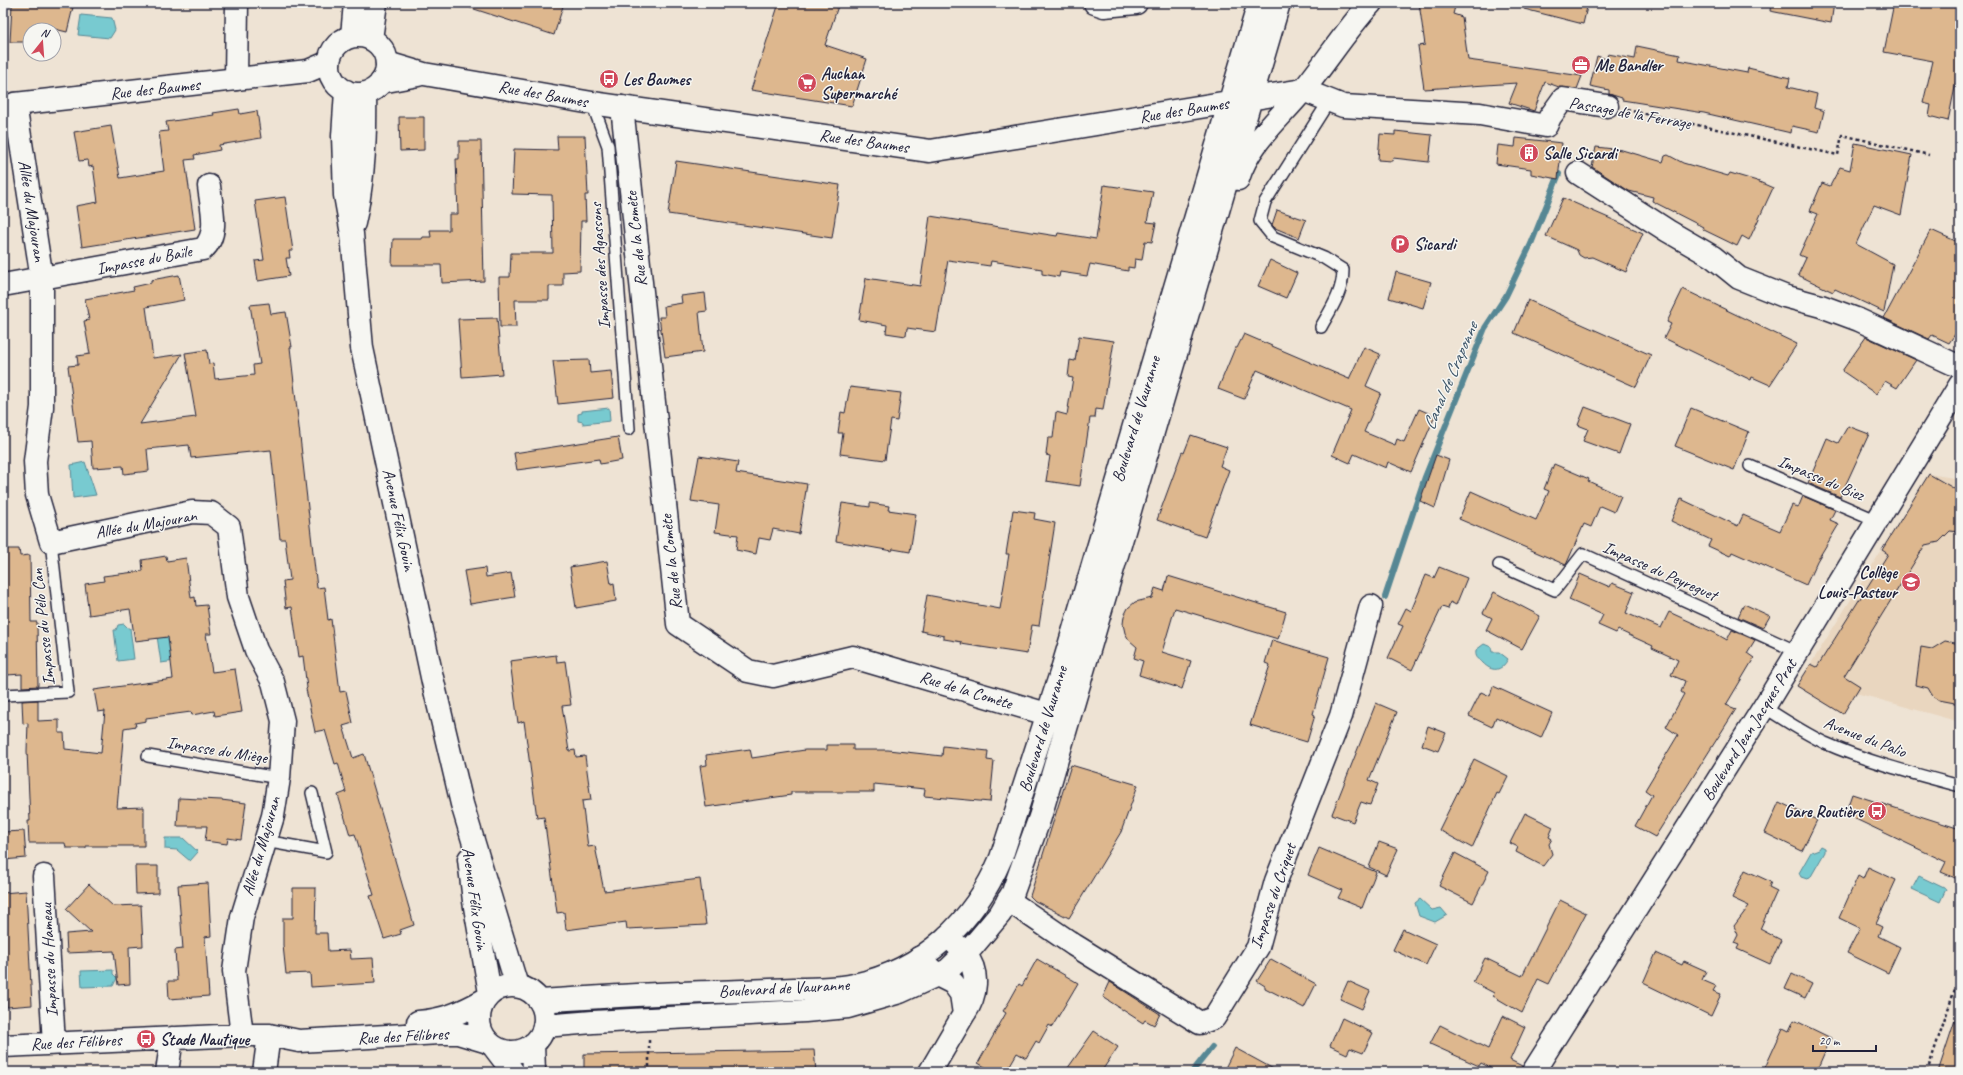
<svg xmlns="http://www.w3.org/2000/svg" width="1963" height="1075" font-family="Caveat,sans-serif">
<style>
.built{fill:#e9d6bf}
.water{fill:#78cad0;stroke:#568794}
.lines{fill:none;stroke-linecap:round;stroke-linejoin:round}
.stream{stroke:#568794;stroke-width:6}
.building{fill:#ddb78e;stroke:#22223b}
.service-casing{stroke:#22223b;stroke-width:14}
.minor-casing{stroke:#22223b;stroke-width:25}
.tertiary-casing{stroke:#22223b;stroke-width:25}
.secondary-casing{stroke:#22223b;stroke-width:25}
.path{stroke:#22223b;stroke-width:2.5;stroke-dasharray:3 3;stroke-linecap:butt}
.service{stroke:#f6f6f2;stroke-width:11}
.minor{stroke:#f6f6f2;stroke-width:22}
.tertiary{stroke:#f6f6f2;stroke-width:22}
.secondary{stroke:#f6f6f2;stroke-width:22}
.labels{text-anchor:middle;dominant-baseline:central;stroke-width:3;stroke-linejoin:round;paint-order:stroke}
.poi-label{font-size:17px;font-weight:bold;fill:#22223b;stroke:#f6f6f2;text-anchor:start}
.street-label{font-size:17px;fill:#22223b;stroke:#f6f6f2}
.water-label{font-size:18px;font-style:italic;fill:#3c5468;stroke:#f6f6f2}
</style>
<rect width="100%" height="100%" fill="#eee3d4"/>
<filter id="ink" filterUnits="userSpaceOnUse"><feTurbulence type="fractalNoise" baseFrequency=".025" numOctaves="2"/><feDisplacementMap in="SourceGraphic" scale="8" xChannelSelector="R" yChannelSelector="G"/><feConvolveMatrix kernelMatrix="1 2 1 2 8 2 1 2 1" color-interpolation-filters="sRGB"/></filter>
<g filter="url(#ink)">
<!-- built -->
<path class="built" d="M1929,474L1960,479V722L1856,693L1843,714L1797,686Z"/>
<!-- water -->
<path class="water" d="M81,15L112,18L115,30L110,38L78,35Z
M609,408L610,421L583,424V422L578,421V414L582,413V411Z
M85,462L96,495L73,498L71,465Z
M124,624L128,628H130L134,659L118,661L114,630H116L118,625Z
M171,634L175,661L161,663L157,636Z
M1484,644L1491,647L1492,652H1499L1508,659C1501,672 1492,672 1483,663C1478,658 1475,658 1476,650Z
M165,838H183L198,852L190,861L177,850L165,849Z
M1821,846L1825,848V852L1810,878L1807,879L1801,877L1799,873L1811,852L1819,849Z
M1919,876L1946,889L1940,902L1912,889Z
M1420,899L1432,910L1441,908L1447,915L1435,922L1419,916L1415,903Z
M113,970V974L117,978L113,986L82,987L81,971Z"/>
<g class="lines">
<!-- stream -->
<path class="stream" d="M1385,597L1425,477L1485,328L1506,296L1531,244L1559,174
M1192,1072L1212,1047"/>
</g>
<!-- building -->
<path class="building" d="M15,3H74L67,32L38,25V30H30V42H10L12,5Z
M468,3H564L554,35L468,7Z
M779,3H839L825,45L867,59L852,106L751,90Z
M1419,3H1456L1453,14L1462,17L1468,60L1582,76L1577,89L1559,87L1545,82L1534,111L1509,103L1517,83L1424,89L1418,46L1425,45Z
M1525,3H1588L1583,24L1524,9Z
M1771,3H1834L1831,23L1770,11Z
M1894,3H1960V63L1948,121L1929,116L1931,105L1923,103L1933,61L1884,52Z
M1637,46L1680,55L1679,60L1747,73L1748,68L1790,78L1788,87L1817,94L1814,108L1824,111L1819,132L1792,126L1791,133L1704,113L1622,100V98L1609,94V90L1590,86L1597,56L1606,59L1608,54L1635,59Z
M239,109L240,114L257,111L261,138L219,145L220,150L194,155L195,159L185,160L195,229L82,247L76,206L98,202L93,166L89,167L88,160L79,161L74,132L111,126L120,178L164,171L159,132L168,131L166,122L214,115L213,113Z
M399,117H424V150L400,151Z
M1395,131L1432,135L1429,162L1393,158L1392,161L1378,160L1380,134L1395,135Z
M557,136H585L588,195H585L586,221H581L580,271L563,272V286H549V300H515L516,327H500L499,277H510L511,253H553L552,195L512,194L514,149L558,150Z
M1516,138L1562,143L1558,179L1531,174V169L1496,164L1498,145L1515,147Z
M459,141H481L484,281L442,283L441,265H392L393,239H422L423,237H431L430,230H449V214H458L456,159H459Z
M1855,143L1912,155L1901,215L1874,205L1856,244L1893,264L1884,312L1835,289L1833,292L1798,275L1806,258L1799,255L1818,214L1810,211L1822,183L1830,186L1840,167L1850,170Z
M1596,147L1622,150L1663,162L1665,156L1668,155L1683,163L1728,176L1730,173L1757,181L1773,188L1749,240L1742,236L1737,246L1702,229L1703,227L1652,201L1653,197L1629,191L1592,167Z
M676,161L840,185L832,238L668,214Z
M1104,185L1153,192L1147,222L1156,223L1152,242L1145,241L1142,260L1135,259L1134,268L1128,267V271L1090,264L1087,276L1060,272L1059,277L1042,274V269L991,261L990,266L948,260L936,332L907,328L906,336L886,333L887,325L859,320L866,278L920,286L930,216L1057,236L1058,233L1096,239Z
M285,197L293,251H289L290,258H286L289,276L258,281L255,261L264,260L255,201Z
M1563,198L1643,233L1626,272L1592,257L1584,258L1579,255L1577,250L1546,236Z
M1277,210L1306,220L1299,238L1275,228L1272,225Z
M1931,230L1960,243V327L1949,343L1932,335L1929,339L1884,318Z
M1270,260L1297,273L1286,298L1258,286Z
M1396,272L1431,282L1423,308L1389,298Z
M179,275L184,300L146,307L153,358L182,354L140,424L196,417L185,353L207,350L209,364L213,363L215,379L254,375L253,365L260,364L250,305L269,303L271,314L286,312L292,347H290L296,401L317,588L324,587L328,620L331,619L340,692L346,691L353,723L343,726L353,758L364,754L414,925L400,930L401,934L384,939L370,896L374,895L355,834L350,835L338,795L346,792L338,763L335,764L325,730L315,732L306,689L307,688L303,656L299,657L292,607L286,608L283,581L290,580L285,539H280L271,450L191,458L189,445L147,449L149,471L124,474L123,466L93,468L91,441L78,442L68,366L78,365L77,356L90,354L84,321L89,320L85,299L134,290L133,287L151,283V280Z
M1683,289L1797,344L1770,385L1752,377L1751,380L1664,338L1671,324L1667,322Z
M705,293L707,311L699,312L703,352L665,357L659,317H665L664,306L682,303L681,296Z
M1528,300L1651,355L1636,387L1514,333Z
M497,318L502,374L462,377L458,319Z
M1244,334L1349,379L1364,347L1380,354L1366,386L1381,393L1364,432L1395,445L1397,439L1404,442L1419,409L1435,416L1411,472L1388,462L1386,468L1354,454L1350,463L1332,455L1351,410L1257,370L1244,399L1218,389L1235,348H1237Z
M1079,336L1114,341L1103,410L1096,409L1095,418H1090L1080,486L1046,481L1050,456L1046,455L1048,438H1053L1056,412L1067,415L1073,378L1068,377L1070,360L1075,361Z
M1866,337L1916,360L1897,388L1885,381L1876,394L1842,371Z
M589,360L590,373L611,371L614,398L558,404L553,361Z
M850,387L901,393L897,421L891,420L885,460L840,454L843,433H838L841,412L845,413Z
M1585,407L1630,424L1619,454L1583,441L1588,429L1578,425Z
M1691,408L1749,432L1734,470L1675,446Z
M1848,426L1869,434L1840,497L1808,483L1827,438L1838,443Z
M1191,435L1227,447L1220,466L1229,470L1205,537L1157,520L1182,452L1184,453Z
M618,437L622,460L600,464L599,459L517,470L514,453Z
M1436,455L1449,460L1435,508L1420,501Z
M699,456L738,462L736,473L807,484L799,534L773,529L770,540L759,538L756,554L736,550L738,535L715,532L719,505L691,501Z
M1554,464L1589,479L1588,481L1621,496L1614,512L1600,506L1591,527L1584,524L1566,565L1459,519L1471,491L1536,520L1549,491L1544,489Z
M1929,474L1960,492V532L1950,531L1939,542L1925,545L1844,676L1860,686L1843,714L1797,686L1811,664L1817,667L1888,554L1882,550Z
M1803,496L1835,510L1830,520L1839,524L1817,561L1806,585L1732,552L1730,556L1708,546L1711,540L1671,521L1681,499L1738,526L1743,515L1780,531L1792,505L1798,508Z
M842,503L870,507V503L889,506L888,510L916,514L910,552L893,549L892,551L836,541Z
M1013,510L1035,513L1034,519L1055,523L1039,626L1032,625L1027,654L961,644L962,642L944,639V636L921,631L927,595L1000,609L1009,554H1006Z
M3,549H19L20,556L30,555L31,622H37L38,686L22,687V674L7,675Z
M166,556L167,561L186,558L191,598L195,597L196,606L207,605L211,634H206L212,672L235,669L242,712L215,716L214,711L192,715L191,712L146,718V721L135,723L136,726L124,728L117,808L144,807V846H86V848H66L65,843H29L28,821H30L27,751L28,723L23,724L22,701L38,700V721L59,720V733H64L65,749L101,753L105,711L98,712L94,690L173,679L168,637L135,641L130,609L89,615L85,584L104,581L103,576L143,571L142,560Z
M607,561L611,584L614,583L616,601L576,608L570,567Z
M1439,567L1467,578L1456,605L1450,602L1448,609L1442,607L1412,670L1388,658L1403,626L1398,624L1406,608L1411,611L1426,575L1434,578Z
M485,568L486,577L511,573L515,597L470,604L464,571Z
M1580,574L1610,587L1612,583L1634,592L1626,613L1661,628L1669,612L1715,633L1727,640L1732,630L1755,640L1747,653L1754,658L1726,705L1736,709L1655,837L1635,826L1652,795L1645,790L1678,735L1666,727L1684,694L1681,692L1685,681L1671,675L1678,660L1652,648L1653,646L1618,630L1616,633L1598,625L1603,615L1569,600Z
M1168,576L1286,612L1278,639L1175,608L1162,652L1191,661L1182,689L1139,675L1143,661L1134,658L1137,647L1129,640L1125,633L1123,624L1124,616L1128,608L1135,602L1152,598L1155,588L1164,591Z
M1494,592L1540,616L1522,649L1486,630L1492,618L1483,613Z
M1744,604L1770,616L1763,628L1738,617Z
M1272,640L1329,657L1313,714L1315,715L1307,742L1250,725L1270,665L1265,663Z
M1945,641L1960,644V704L1939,700L1932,695L1928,688L1916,685L1921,647L1932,649Z
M556,655L557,662L565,661L571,705L562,706L569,751L575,750L576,757L585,756L591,800L582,801L588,847L595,846L604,891L700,879L706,925L627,929L626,922L566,930L564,912L557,913L544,817L537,818L524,721L518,723L510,661Z
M1493,686L1552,713L1541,738L1496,717L1492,727L1469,716L1481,692L1490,696Z
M1376,703L1397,712L1369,780L1378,784L1370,805L1361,802L1353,822L1332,814Z
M1428,726L1446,733L1438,751L1422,745Z
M827,745H853V750H888L942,756L943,746L988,751L987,760L994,761L990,802L924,796L925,789L874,784V792H791V795L706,807L700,766L707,765L706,755L750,749L752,758L805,750H827Z
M1474,759L1508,776L1499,794L1497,793L1472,848L1439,830Z
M1071,765L1138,785L1121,832L1069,918L1035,901L1030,896Z
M1852,794L1960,829V880L1941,872L1946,862L1845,814Z
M179,798L221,800L246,803L241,840L228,838L227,844L205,841L207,826H177Z
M1779,802L1817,820L1802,851L1765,833Z
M1525,813L1553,827L1549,837L1552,839L1549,844L1552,854L1543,866L1516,852L1518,847L1510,843Z
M24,831L26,858L3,860V832Z
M1379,842L1398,849L1386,875L1369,867Z
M1319,848L1376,872L1362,908L1338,898L1342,890L1308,875Z
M1455,853L1489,871L1473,903L1439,886Z
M135,866H158V893L136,894Z
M1868,867L1896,880L1876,924L1882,927L1878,936L1900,947L1888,973L1847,953L1860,928L1839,918L1858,876L1863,879Z
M1745,870L1771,882L1769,887L1777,891L1760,929L1781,940L1770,964L1737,949L1739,945L1734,943L1738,935L1734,926L1749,906L1732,898Z
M208,883L211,936L205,937L209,996L169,999L168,981H177L175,950L183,949L178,885Z
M89,884L113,906L141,905L143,946L129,947L130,984L118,985L114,951L67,953L66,934L91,932L66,909Z
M293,888H316L315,933H327L328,951L350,950L351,959L373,958L375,983L311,987L310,973L286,974L283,945V918H293Z
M26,891L32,1005L7,1007L6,988H3V893Z
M1560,900L1586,913L1549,984L1538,979L1522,1013L1493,996L1494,993L1473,982L1485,958L1522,976Z
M1403,929L1436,944L1426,965L1393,950Z
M1656,953L1682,965L1684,961L1706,971L1702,980L1716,986L1713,991L1721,994L1711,1016L1643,983Z
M1037,959L1078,983L1052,1027L1049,1025L1039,1043L1036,1041L1026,1058L1017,1053L1006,1072H994L978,1063L1006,1013L1003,1011L1009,1002L1019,984L1022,986Z
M1271,959L1316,984L1304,1008L1265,988V986L1257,981Z
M1792,974L1812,984L1805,998L1785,989Z
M1348,981L1370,991L1362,1009L1340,999Z
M1110,982L1160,1014L1154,1025L1145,1020L1143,1023L1103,997Z
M1957,1014H1960V1072H1938Z
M1503,1016L1525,1027L1510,1060L1522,1066L1521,1072H1498L1481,1063L1479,1066L1430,1044L1440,1025L1488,1049Z
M1342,1018L1373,1033L1363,1053L1350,1048L1347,1054L1330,1046Z
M1794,1020L1831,1038L1816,1072H1763L1783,1028L1789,1031Z
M1094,1031L1118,1047L1101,1072H1065Z
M1235,1048L1279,1072H1223Z
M814,1050L816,1072H584V1054Z"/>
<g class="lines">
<defs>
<path id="service" d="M592,103L608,146L629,429
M1321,327C1331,309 1343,292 1343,270L1324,258L1273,237L1260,221L1265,202L1329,101
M1750,466L1878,521
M1499,565L1555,590L1583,554L1798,652
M3,695L68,692L51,542
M1764,707C1784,720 1804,733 1825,743C1868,762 1915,774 1960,786
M148,756L279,778
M265,841L326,852L312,793"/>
<path id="minor" d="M1095,3L1104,6L1136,3
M236,79L237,3
M1303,90L1343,106L1480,114L1546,126L1550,117L1563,99L1607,106
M15,104L42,279V407L35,461L37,495L51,542L192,512L211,513L229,527L238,597L256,650L273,682L283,721L279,778L273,816L242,917L234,971L242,1035
M622,107L678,624L748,671L773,676L853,657L1047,714
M1578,173L1668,231L1713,257L1739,278L1784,296L1821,306L1859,320L1960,367
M3,285L203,249C220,234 211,206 209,186
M44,876L54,1044
M1008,900L1074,945L1200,1023L1214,1018L1258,947L1276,881L1341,716L1371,606
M919,958L937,975L953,983L961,994L964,1014C977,996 980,972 965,954C960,947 953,942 948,936
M418,1022C444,1020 461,1013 484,1000
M3,1046L242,1035H269L299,1041L440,1033H458L488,1042
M167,1072L172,1038
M264,1072L269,1035
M930,1072L964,1014"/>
<path id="tertiary" d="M387,63L424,74L592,103L930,151L1303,90
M381,82L418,75
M3,109L15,104L308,71L329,62
M1238,179C1249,142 1281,118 1304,89C1327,61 1346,30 1371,3
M540,1001C598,997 657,993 715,992C742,991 768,990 794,989C814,989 835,989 854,985C924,970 974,922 1001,858L1061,673L1259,3
M544,1026L593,1022L805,1011L848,1007L900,992L948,970L973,946L1000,914L1013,892L1040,817L1279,3"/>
<path id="secondary" d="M352,36L355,3
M329 65a29 29 0 1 1 58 0a29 29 0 1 1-58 0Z
M371,39L376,3
M346,91L343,136L345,195L352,234L362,348L433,682L462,804L517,986
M354,223C364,180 366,137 365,93
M469,859L474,901L490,993
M479 1019a33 33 0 1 1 66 0a33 33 0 1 1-66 0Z
M533,1044L534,1072
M494,1047L513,1072
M1533,1072L1764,707L1960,385"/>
</defs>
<!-- service casing -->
<use href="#service" class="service-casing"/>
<!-- minor casing -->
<use href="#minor" class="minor-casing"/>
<!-- tertiary casing -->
<use href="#tertiary" class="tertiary-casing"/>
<!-- secondary casing -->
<use href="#secondary" class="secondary-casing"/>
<!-- path -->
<path class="path" d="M1627,110L1838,155L1842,135L1929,155
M649,1040V1072
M1927,1072L1960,974"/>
<!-- service -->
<use href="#service" class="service"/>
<!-- minor -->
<use href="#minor" class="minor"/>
<!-- tertiary -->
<use href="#tertiary" class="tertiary"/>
<!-- secondary -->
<use href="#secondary" class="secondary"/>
</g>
</g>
<!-- icons -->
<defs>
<symbol id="office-disc" viewBox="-11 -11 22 22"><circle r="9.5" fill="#d1495b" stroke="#f6f6f2"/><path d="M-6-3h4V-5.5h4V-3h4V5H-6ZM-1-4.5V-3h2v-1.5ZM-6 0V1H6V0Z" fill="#fff"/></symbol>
<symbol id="bus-disc" viewBox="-11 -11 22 22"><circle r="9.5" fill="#d1495b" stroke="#f6f6f2"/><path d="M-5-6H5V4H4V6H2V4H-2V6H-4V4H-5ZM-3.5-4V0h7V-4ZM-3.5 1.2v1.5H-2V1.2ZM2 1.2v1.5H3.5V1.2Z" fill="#fff"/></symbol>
<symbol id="supermarket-disc" viewBox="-11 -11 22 22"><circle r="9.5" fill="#d1495b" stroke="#f6f6f2"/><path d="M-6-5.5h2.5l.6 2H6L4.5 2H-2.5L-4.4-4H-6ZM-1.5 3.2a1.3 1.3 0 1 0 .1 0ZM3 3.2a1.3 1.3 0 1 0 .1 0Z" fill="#fff"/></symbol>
<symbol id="building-disc" viewBox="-11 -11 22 22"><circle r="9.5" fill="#d1495b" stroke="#f6f6f2"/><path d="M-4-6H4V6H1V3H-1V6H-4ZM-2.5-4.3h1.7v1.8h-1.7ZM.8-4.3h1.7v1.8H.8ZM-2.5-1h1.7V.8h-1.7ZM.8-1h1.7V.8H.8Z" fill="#fff"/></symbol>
<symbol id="parking-disc" viewBox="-11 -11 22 22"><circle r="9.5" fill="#d1495b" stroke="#f6f6f2"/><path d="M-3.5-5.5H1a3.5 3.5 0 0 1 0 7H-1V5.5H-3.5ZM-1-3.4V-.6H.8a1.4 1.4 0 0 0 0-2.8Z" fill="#fff"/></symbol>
<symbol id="school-disc" viewBox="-11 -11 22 22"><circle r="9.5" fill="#d1495b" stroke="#f6f6f2"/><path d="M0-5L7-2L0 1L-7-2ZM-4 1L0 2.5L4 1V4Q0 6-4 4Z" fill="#fff"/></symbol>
</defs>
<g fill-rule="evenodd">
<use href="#office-disc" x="1570" y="54" width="22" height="22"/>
<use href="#bus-disc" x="598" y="68" width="22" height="22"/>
<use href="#supermarket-disc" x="796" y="72" width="22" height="22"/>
<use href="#building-disc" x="1518" y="142" width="22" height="22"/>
<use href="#parking-disc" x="1389" y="233" width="22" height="22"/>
<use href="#school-disc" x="1900" y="571" width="22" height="22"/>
<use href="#bus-disc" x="1866" y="800" width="22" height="22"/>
<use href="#bus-disc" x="135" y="1028" width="22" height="22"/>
</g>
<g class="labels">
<!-- poi labels -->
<g class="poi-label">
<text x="1595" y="65">Me Bandler</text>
<text x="821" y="73">Auchan<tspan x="821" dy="20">Supermarché</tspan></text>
<text x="623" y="79">Les Baumes</text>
<text x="1543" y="153">Salle Sicardi</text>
<text x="1414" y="244">Sicardi</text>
<text x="1897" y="572" text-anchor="end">Collège<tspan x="1897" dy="20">Louis-Pasteur</tspan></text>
<text x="1863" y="811" text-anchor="end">Gare Routière</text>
<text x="160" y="1039">Stade Nautique</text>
</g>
<!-- street labels -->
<g class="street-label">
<text transform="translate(155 89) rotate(-6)">Rue des Baumes</text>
<text transform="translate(543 94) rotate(10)">Rue des Baumes</text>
<text transform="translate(1184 110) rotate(-9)">Rue des Baumes</text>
<text transform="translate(1630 113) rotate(10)">Passage de la Ferrage</text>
<text transform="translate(864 141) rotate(8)">Rue des Baumes</text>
<text transform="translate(32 211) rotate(81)">Allée du Majouran</text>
<text transform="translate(636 239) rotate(-96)">Rue de la Comète</text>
<text transform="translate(144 260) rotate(-11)">Impasse du Baïle</text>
<text transform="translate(600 266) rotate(-94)">Impasse des Agassons</text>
<text transform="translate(1136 419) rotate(-73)">Boulevard de Vauranne</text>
<text transform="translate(1821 478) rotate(23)">Impasse du Biez</text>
<text transform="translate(399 520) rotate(78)">Avenue Félix Gouin</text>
<text transform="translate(146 524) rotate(-10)">Allée du Majouran</text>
<text transform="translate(671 562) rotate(-96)">Rue de la Comète</text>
<text transform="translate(1660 571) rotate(24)">Impasse du Peyreguet</text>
<text transform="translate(43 627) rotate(-96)">Impasse du Pélo Can</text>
<text transform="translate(966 690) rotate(17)">Rue de la Comète</text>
<text transform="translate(1043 729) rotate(-73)">Boulevard de Vauranne</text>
<text transform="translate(1749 730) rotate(-58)">Boulevard Jean Jacques Prat</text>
<text transform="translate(1865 737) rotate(21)">Avenue du Palio</text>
<text transform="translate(217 750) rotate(9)">Impasse du Miège</text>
<text transform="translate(261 846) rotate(-74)">Allée du Majouran</text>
<text transform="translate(1273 896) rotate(-71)">Impasse du Criquet</text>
<text transform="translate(475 899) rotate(82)">Avenue Félix Gouin</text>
<text transform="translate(49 960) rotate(-93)">Impasse du Hameau</text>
<text transform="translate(784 988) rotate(-3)">Boulevard de Vauranne</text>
<text transform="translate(403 1036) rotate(-3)">Rue des Félibres</text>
<text transform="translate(76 1042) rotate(-3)">Rue des Félibres</text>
</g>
<!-- water labels -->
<g class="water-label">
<text transform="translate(1450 376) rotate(-67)">Canal de Craponne</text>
</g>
</g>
<!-- margin -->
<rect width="1963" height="1075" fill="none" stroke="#f6f6f2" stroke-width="16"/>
<rect x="8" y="8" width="1947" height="1059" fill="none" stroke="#22223b" stroke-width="1.5" filter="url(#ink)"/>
<!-- north arrow -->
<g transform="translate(42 42) rotate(17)"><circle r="19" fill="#f6f6f2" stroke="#a1a1a9"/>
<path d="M0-3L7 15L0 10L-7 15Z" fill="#d1495b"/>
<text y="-6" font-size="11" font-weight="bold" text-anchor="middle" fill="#22223b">N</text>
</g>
<!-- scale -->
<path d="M1813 1045v6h63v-6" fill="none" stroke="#22223b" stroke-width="2"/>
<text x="1819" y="1045" font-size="12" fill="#22223b" stroke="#f6f6f2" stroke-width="3" paint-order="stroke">20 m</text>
</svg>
